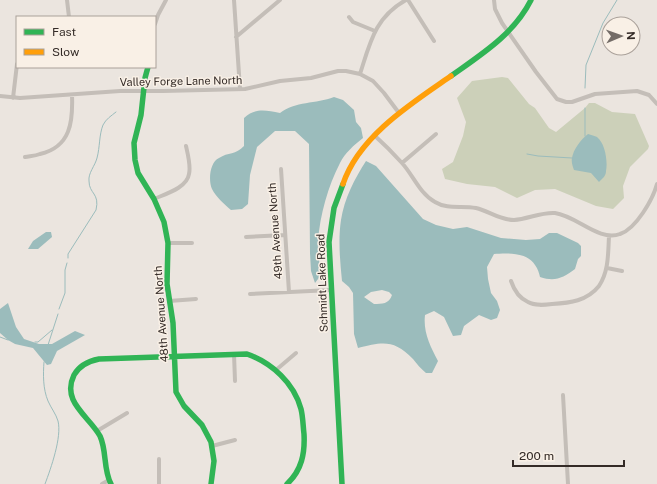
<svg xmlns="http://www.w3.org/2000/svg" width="657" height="484" font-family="'Public Sans',sans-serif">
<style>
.green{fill:#ccd0b9}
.water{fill:#9bbcbc;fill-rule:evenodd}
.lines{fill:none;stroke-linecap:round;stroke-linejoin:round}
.stream{stroke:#9bbcbc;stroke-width:1}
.street{stroke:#c4beb8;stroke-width:4}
.fast{stroke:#30b455;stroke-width:5.5}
.slow{stroke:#ff9f0a;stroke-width:5.5}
.labels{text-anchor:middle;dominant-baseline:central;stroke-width:3;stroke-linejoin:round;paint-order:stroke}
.street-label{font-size:11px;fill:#342b27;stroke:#f9f0e6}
</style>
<rect width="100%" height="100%" fill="#ebe5df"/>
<!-- green -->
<path class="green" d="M502,77L508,78L529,104L535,108L549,128L556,132L585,108L589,103H595L612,112L635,114L649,146L648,149L630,167L623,186L624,198L613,209L596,206L555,189L535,190L517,198L495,187L467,184L445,179L442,169L453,162L463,136L466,122L457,98L472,81Z"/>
<!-- water -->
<path class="water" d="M334,97L343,100L354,110L356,122L361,128L363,138C354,145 345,153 340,163C328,186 320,215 318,241C317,252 320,264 321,275L315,283L311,271L310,253L309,144L295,131H275L257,147L250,175L248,204L242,209L231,210C224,204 216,197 212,189C208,180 210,162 219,158C228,152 236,155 244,146V118C255,108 265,110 280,113C295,101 316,104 334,97Z
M588,134C591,135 595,136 597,137C605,143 608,161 606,171C606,176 603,178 599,182L591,173L574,170C573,167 571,162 572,158C573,150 581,139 588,134Z
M366,161L376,166L423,219L436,225L453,229L467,227L501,238L526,240L540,239L549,233H557L578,243L581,246V256L578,259L575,269C563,278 555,282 540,277C539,273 538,269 535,265C527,252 507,253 494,254L487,267L488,279L491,293L497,301L500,310L497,318L491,320L479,315L464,326L461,335L453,336L444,317L434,311L425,315C423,332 430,346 438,361L432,373H426C421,369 417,364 413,359C394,339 382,342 358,348L354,334L353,293L349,287L342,281C340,261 338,240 341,220C344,199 355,178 366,161ZM382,290L389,292L392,295C389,304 382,304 374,304L364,297L371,292Z
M46,232H51L52,237L38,249H28L33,241Z
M8,303L16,327L24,339L39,344H52L75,331L85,335L57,351L51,364L47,365L33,348L15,344L8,340L0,333V309Z"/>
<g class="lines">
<!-- stream -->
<path class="stream" d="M585,88L586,65L603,23L617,0
M585,108V136
M527,154L538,156L572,158
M68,258V254L96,210C100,193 89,194 89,181C88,173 95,166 97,158C100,147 99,135 103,125C106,119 111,116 116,112
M59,309L65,293V270L67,263
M0,337L8,340
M35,342H38L52,330
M48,345L58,314
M44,362C43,375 43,389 48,401C51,408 56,414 58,421C62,437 51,468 45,484"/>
<!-- street -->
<path class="street" d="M67,0L69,17
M234,0L240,89
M408,0L434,41
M494,0L495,9L502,23L536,72L557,99L566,102H572L595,94L637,91L649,95L657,104
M349,17L353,22L375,31
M155,24L158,15L166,0
M236,37L280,0
M360,74C370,43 375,17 406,0
M0,96L20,98L120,91H163L245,89L280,81L311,78L338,71H346L360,74L373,81L384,93L399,113
M13,98L17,64
M374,135C384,144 393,153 402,163C413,175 420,194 435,202C448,210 462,205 476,208C489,211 499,220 514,220C528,219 541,212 555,213C577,216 599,242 620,234C636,229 653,199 657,184
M25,157C30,156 35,156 40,154C71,147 73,121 72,95
M402,163L436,134
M281,169L289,292
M154,199C165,194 187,188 189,174C191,166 188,155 186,146
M246,237L285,235
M168,243H192
M607,268L622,271
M511,281C514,290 519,298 528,302C535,306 544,305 552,304C570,303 587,301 599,286C609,271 608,253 609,236
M250,294L331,290
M169,301L196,299
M234,354L235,381
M276,370L296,353
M563,395L568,484
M97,431L127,413
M212,446L235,440
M159,459V484
M102,484L109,480"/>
<!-- fast -->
<path class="fast" d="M148,67L145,78L141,115L134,143L135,160L138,173L154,199L164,222L168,243L167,284L173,323L176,392L184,406L202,425L211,442L214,461L211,484
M451,76C482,54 514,34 531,0
M111,484C103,469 107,451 100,436C89,416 61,402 74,375C79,366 89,361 99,359L247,354C272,363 294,383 301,409C303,417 303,426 304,434C305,453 302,470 287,484
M342,484L329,242L334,208L343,184"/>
<!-- slow -->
<path class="slow" d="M343,184C359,136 412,103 451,76"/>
</g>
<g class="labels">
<!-- street labels -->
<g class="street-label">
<text transform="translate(181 81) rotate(-1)">Valley Forge Lane North</text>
<text transform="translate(275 231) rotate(-94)">49th Avenue North</text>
<text transform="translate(322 283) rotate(-92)">Schmidt Lake Road</text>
<text transform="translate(161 314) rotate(-94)">48th Avenue North</text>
</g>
</g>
<!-- legend -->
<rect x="16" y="16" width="140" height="52" fill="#f9f0e6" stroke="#aaa19a"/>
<rect x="24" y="29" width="20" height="6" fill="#30b455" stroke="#aaa19a"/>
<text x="52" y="36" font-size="12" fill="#342b27">Fast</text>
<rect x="24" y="49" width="20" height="6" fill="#ff9f0a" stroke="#aaa19a"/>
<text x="52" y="56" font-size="12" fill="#342b27">Slow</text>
<!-- north arrow -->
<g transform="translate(621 36) rotate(88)"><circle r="19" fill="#f9f0e6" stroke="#aaa19a"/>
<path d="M0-3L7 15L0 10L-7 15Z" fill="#746c67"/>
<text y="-6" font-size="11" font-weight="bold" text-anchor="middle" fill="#342b27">N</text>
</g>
<!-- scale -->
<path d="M513 460v6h111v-6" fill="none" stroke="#342b27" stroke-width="2"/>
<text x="519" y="460" font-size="12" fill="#342b27" stroke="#f9f0e6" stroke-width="3" paint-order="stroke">200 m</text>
</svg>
